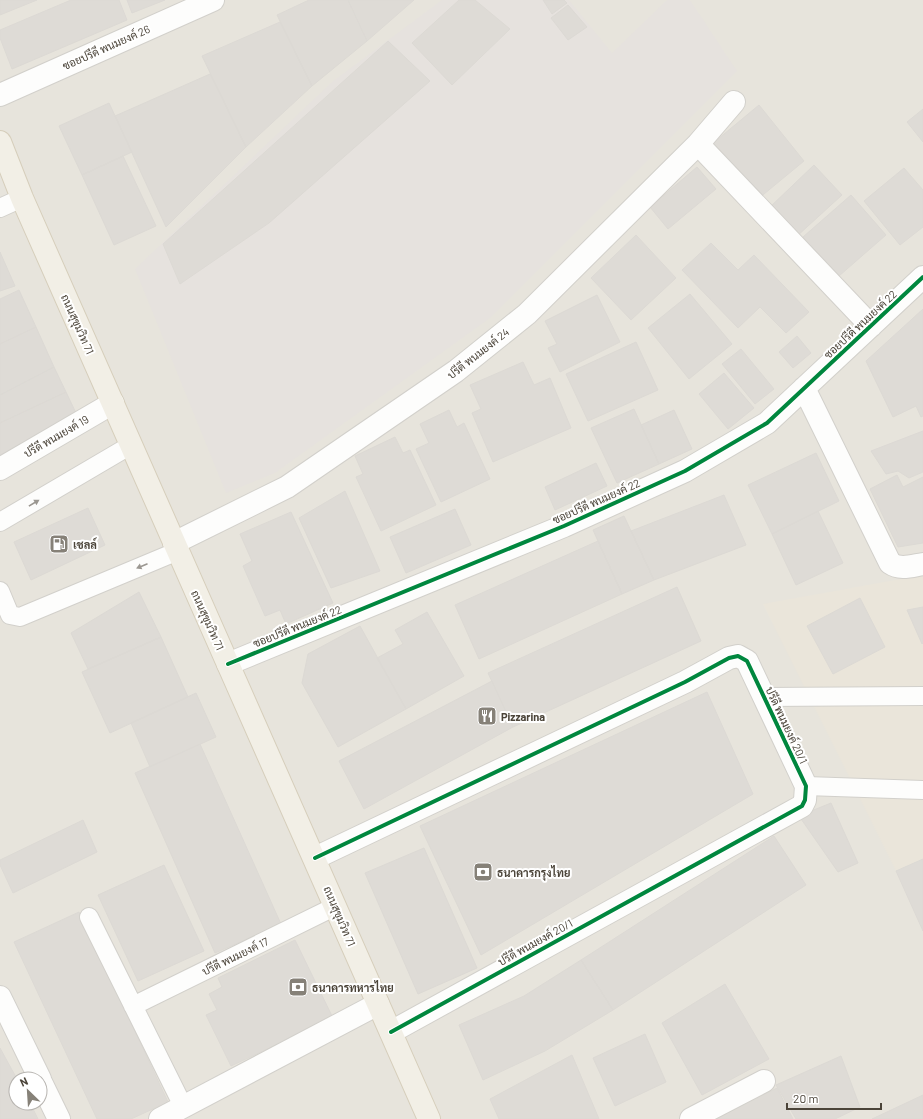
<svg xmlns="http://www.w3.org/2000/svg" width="923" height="1119" font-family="Barlow,Sarabun,sans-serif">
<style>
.residential{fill:#e7e4dc;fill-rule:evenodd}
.industrial{fill:#e6e2de}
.education{fill:#eae5da}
.building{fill:#dedbd6;stroke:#dcd9d4}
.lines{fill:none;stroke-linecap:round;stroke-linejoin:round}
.service-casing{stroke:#d2d0cb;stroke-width:20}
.minor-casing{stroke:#d2d0cb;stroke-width:24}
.primary-casing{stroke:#d6cebb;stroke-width:24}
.service{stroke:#fdfdfc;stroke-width:18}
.minor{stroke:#fdfdfc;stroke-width:22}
.primary{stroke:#f2efe6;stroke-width:22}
.cycleway-casing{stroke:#fff;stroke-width:6}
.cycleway{stroke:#00873e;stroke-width:4}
.oneway{fill:#9b9791}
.labels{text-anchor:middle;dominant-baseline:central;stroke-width:4;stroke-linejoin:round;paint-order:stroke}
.street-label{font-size:11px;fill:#4b4439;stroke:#fff}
.poi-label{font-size:11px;font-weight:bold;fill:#4b4439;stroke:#fff;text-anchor:start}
</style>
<rect width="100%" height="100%" fill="#f4f2ee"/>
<!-- residential -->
<path class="residential" d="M0,0H923V1119H0ZM16,1079H40V1103H16Z"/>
<!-- industrial -->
<path class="industrial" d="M442,0H569L612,53L667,0H690L737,71L490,318L275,473L226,493L135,269L332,82Z"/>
<!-- education -->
<path class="education" d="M923,575V925L763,604Z"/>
<!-- building -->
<path class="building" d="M0,0H37L0,15Z
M71,0H119L127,20L12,69L0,38V30Z
M127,0H165L132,13Z
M309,0H348L367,41L312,86L277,15Z
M348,0H414L367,41Z
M459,0H475L510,29L452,85L412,43Z
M543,0H564L567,3L552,14Z
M568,5L587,27L568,40L551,18Z
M280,22L312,86L246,147L202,56Z
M388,41L430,81L269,223L180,284L163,244Z
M210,74L246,147L166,227L115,116Z
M109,103L132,152L82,175L59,126Z
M759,105L804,161L758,199L712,144Z
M923,109V142L907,122Z
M123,156L156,226L114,245L82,175Z
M814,165L842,195L796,237L769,208Z
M697,167L716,189L668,229L650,207Z
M904,168L923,190V227L900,245L864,201Z
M851,195L886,235L839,276L803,237Z
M636,235L676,278L631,320L591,278Z
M711,243L738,270L754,255L809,312L786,333L760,307L738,328L682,270Z
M0,252L15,286L0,291Z
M19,290L36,327L0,344V299Z
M690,294L732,344L689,379L648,328Z
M597,295L620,342L560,372L548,348L557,344L545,321Z
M923,309V416L921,417L916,406L893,417L866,361Z
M36,327L54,367L0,395V344Z
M797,336L811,353L793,368L779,352Z
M636,342L658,390L588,421L566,374Z
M741,349L774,389L755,404L722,364Z
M523,362L534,385L550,378L571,428L493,462L472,413L481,409L470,385Z
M54,367L66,392L0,423V395Z
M724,373L754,408L728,429L699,394Z
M66,392L76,413L0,459V423Z
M634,409L659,464L617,483L591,428Z
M449,410L457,427L464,423L490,479L441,502L416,449L429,443L420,424Z
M674,410L692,449L659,464L641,425Z
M923,431V472L909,478L898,471L886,474L871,451Z
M395,437L403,453L410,450L436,505L381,531L356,477L363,474L355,456Z
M816,453L839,501L772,534L748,485Z
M596,463L607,486L555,510L545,487Z
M897,475L903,487L923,477V543L898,547L870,489Z
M345,491L380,571L331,588L299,518Z
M724,495L746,545L654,580L631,531Z
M88,508L105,545L31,580L14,542Z
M455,509L471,545L406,573L390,537Z
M818,511L843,563L796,585L772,534Z
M291,512L333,603L286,624L280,610L265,616L243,566L252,561L240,534Z
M624,516L654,580L622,594L593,530Z
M598,541L622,594L479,659L455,605Z
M677,587L701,641L513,727L488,673Z
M139,592L161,637L88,669L71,633Z
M860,598L885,647L833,674L807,626Z
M923,607V643L922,644L907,610Z
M427,612L464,676L406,709L377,658L403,644L395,630Z
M360,626L406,709L338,747L302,683L308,654Z
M161,637L188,697L110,733L82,672Z
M492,681L513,727L364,809L339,761Z
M707,692L753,794L481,955L420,826Z
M196,693L216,737L150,767L131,723Z
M200,744L281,924L215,953L135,773Z
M831,803L858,863L838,872L799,816Z
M83,820L97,852L13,893L0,865V860Z
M774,836L806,885L613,1010L581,960Z
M424,848L477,968L418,994L365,873Z
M923,859V931L896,871Z
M164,865L204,951L138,981L98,895Z
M79,912L168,1102L131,1119H97L14,942Z
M295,940L333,1018L231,1066L206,1015L217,1010L209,994L222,987L218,978Z
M581,960L613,1010L545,1051L483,1080L459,1025L524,996Z
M725,984L769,1059L702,1095L662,1023Z
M645,1034L666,1082L615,1106L593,1058Z
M0,1048L17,1079L16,1103H30L38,1119H0Z
M572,1055L599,1119H499L490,1099Z
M841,1056L860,1107L835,1119H796L776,1085Z
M777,1088L793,1119H715Z
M923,1095V1119H872Z"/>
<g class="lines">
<defs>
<path id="service" d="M0,208L22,198
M0,522L131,445
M0,591L10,615L20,617L178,551
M764,697L923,696
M806,786L923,790
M89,917L183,1106
M133,1006L336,906"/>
<path id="minor" d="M0,95L213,0
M698,144L871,326
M804,388L890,563C900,570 911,566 923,564
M0,469L113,403
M174,543L287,487L456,371L527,314L698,144L734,102
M228,664L564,526L685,471L767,423L923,277
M315,858L685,682L729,658L738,656L747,661L806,786L805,800L802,806L391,1032
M0,997L40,1079
M40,1080L59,1119
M160,1119L378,1004
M691,1119L764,1081"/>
<path id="primary" d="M0,142L22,198C157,505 294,812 429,1119"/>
</defs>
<!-- service casing -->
<use href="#service" class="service-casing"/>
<!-- minor casing -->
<use href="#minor" class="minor-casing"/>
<!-- primary casing -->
<use href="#primary" class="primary-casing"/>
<!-- service -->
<use href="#service" class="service"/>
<!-- minor -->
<use href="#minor" class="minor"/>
<!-- primary -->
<use href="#primary" class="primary"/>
<defs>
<path id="cycleway" d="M228,664L564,526L685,471L767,423L923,277
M315,858L685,682L729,658L738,656L747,661L806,786L805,800L802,806L391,1032"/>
</defs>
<!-- cycleway casing -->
<use href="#cycleway" class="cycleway-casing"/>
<!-- cycleway -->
<use href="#cycleway" class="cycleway"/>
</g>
<!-- one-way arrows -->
<defs><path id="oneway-solid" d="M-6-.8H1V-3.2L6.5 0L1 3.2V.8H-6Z"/></defs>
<g class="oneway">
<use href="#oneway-solid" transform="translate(34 503) rotate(-31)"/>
<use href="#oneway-solid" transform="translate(142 566) rotate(157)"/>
</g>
<!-- icons -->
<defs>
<symbol id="fuel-square" viewBox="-11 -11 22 22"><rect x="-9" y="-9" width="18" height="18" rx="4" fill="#868178" stroke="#fff"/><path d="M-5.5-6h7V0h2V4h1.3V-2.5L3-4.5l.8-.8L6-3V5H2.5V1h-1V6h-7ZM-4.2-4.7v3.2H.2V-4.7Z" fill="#fff"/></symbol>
<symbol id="restaurant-square" viewBox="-11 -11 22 22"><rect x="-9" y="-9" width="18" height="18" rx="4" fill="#868178" stroke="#fff"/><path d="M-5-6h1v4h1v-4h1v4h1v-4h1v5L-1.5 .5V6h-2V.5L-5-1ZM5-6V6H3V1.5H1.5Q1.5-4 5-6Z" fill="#fff"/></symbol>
<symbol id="bank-square" viewBox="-11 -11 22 22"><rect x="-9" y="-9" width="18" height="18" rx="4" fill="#868178" stroke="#fff"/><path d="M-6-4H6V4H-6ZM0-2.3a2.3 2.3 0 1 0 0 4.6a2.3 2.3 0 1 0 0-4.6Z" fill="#fff"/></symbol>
</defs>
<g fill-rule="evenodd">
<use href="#fuel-square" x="48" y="533" width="22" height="22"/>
<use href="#restaurant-square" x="476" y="705" width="22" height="22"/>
<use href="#bank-square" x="472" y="861" width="22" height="22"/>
<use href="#bank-square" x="287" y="976" width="22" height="22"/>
</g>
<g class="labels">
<!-- street labels -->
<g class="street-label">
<text transform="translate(106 47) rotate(-24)">ซอยปรีดี พนมยงค์ 26</text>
<text transform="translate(78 324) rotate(66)">ถนนสุขุมวิท 71</text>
<text transform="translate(860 324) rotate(-43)">ซอยปรีดี พนมยงค์ 22</text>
<text transform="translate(478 353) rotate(-38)">ปรีดี พนมยงค์ 24</text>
<text transform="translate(56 436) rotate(-30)">ปรีดี พนมยงค์ 19</text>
<text transform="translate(596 501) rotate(-24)">ซอยปรีดี พนมยงค์ 22</text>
<text transform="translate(208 620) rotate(66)">ถนนสุขุมวิท 71</text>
<text transform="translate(297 626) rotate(-22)">ซอยปรีดี พนมยงค์ 22</text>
<text transform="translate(787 725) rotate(65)">ปรีดี พนมยงค์ 20/1</text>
<text transform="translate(340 916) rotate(67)">ถนนสุขุมวิท 71</text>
<text transform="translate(535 942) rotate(-29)">ปรีดี พนมยงค์ 20/1</text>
<text transform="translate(235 956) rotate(-26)">ปรีดี พนมยงค์ 17</text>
</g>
<!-- poi labels -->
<g class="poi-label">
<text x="73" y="544">เชลล์</text>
<text x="501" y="716">Pizzarina</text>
<text x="497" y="872">ธนาคารกรุงไทย</text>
<text x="312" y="987">ธนาคารทหารไทย</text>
</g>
</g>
<!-- north arrow -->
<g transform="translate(28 1091) rotate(335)"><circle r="19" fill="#ffffff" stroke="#b7b4b0"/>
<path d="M0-3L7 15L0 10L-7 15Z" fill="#868178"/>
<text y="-6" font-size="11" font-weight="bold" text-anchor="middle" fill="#4b4439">N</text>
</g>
<!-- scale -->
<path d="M787 1103v6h94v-6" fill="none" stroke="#4b4439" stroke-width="2"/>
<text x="793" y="1103" font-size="12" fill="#4b4439" stroke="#ffffff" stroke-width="3" paint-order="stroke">20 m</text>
</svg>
